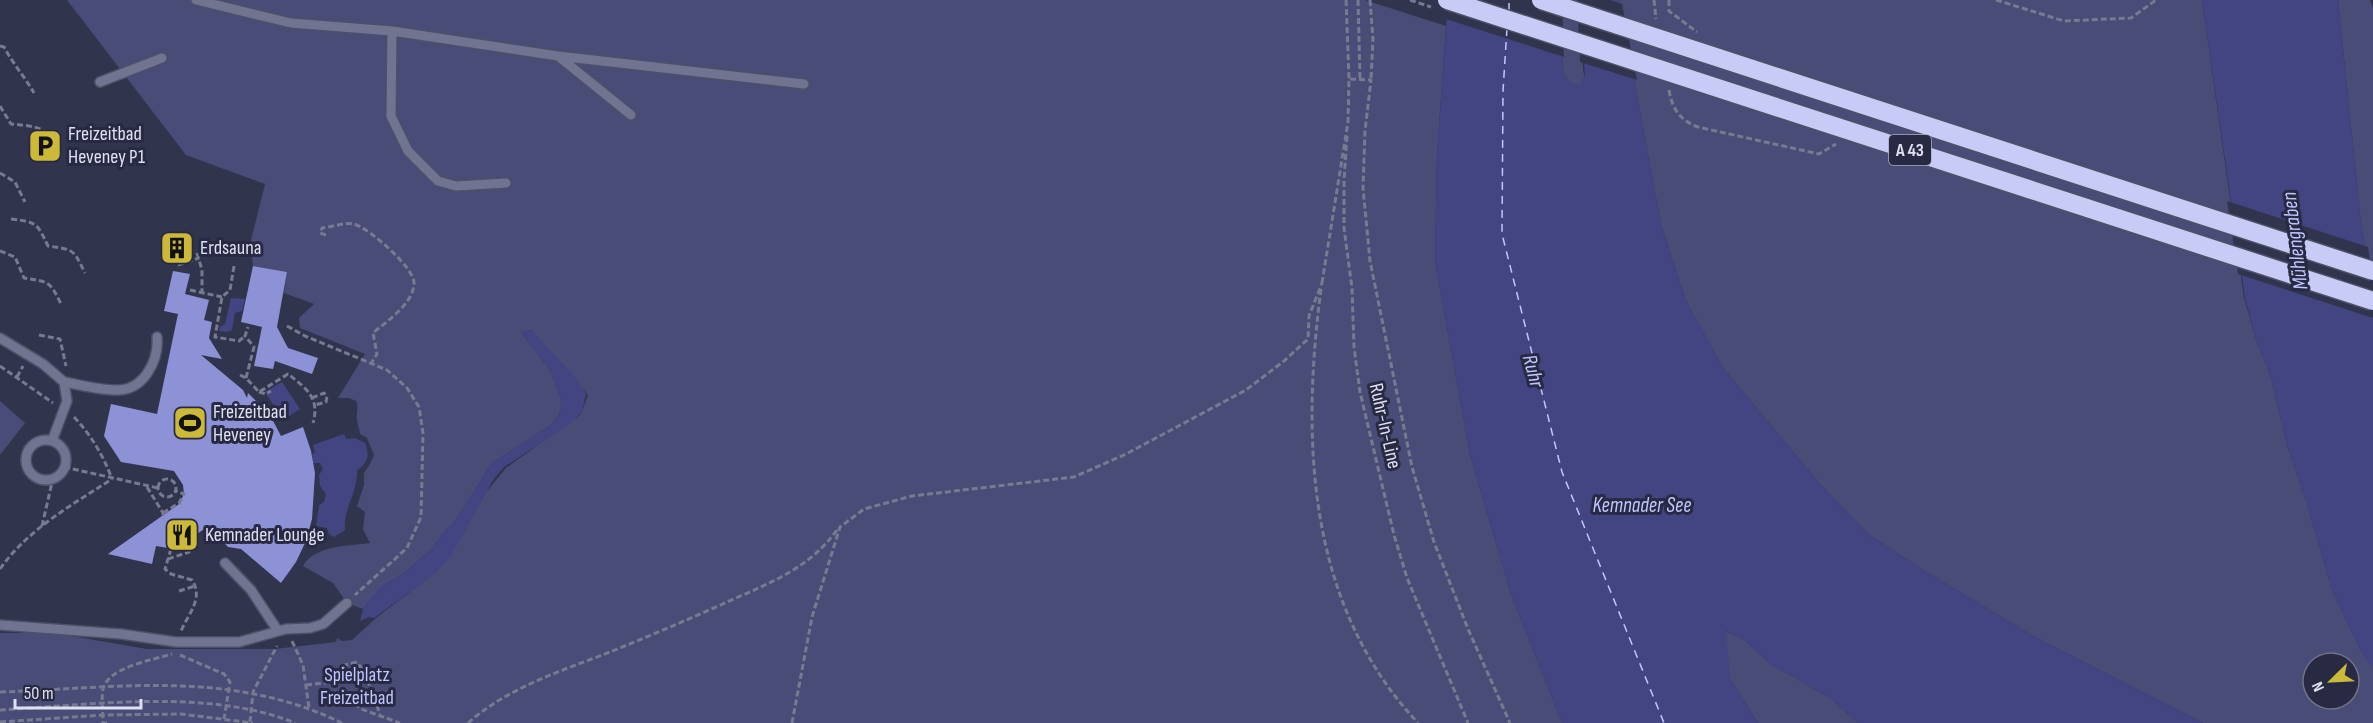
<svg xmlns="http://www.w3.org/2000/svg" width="2373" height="723" font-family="'Sofia Sans Condensed',sans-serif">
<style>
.green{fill:#494c77;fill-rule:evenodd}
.water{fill:#434582}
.pier{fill:#31344d}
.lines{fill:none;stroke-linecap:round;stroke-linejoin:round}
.ferry{stroke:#c1c6fe;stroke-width:1.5;stroke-dasharray:8 6;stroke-linecap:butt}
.building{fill:#8d92d6}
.service-casing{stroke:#4d5067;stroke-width:12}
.path{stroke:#787a90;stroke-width:3;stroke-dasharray:6 3;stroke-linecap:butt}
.service{stroke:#717491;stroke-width:9}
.motorway-bridge-casing{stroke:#4d5067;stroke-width:21;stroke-linecap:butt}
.path-bridge{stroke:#787a90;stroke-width:3;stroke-dasharray:6 3;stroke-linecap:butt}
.motorway-bridge{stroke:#c7cbf6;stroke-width:18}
.labels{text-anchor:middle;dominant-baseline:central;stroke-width:6;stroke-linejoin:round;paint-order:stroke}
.shield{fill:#282942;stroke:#a8aabd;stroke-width:1.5}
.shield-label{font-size:18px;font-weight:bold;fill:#dfe1f2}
.poi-label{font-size:20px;fill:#dfe1f2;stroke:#282942;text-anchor:start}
.street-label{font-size:20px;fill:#dfe1f2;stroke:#282942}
.park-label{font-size:20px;fill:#c1c6fe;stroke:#282942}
.water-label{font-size:21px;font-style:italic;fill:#c1c6fe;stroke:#282942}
</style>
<rect width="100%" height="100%" fill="#31344d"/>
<!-- green -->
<path class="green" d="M67,0H1365L1446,26L1437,155L1435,261L1470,455L1512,597L1562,723H0V633H54L147,649H275L336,642L337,638L342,641L352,640L376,618L436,572L449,557L487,491L506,468L581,414L588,395L531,330L521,332L550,370L562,401L559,415L550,426L492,463L454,523L442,534L432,549L404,573L382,586L363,609L347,603L333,583L303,566C315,545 348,546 370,543L363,529L365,512L357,506L364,485V473L370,464L374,455L367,438L360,434C360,429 357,425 357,420C356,413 359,409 356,401L349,398H338L365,354L300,328L299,318L314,304L284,293L287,272L253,266L250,244L265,184L186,155Z
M1559,0H1580L1583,70L1585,78L1580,85C1569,85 1566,80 1563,70Z
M1619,0H2202L2244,298L2256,339L2271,378L2287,445L2307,504L2332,590L2362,653L2373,666V723H2203L2033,636L1918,567L1868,534L1819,483L1723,368L1686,301L1661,224ZM2313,663H2349V699H2313Z
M2338,0H2370L2373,8V303L2360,214Z
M0,401L25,423L0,455Z
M1725,631L1742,638L1772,665L1829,697L1858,723H1758L1730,679Z"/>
<!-- water -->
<path class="water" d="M1448,0H1559L1563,70C1566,80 1569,85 1580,84L1585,78L1580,0H1619L1661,224L1686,301L1723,368L1819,483L1868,534L1918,567L2033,636L2203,723H1858L1829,697L1772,665L1742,638L1726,631L1730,679L1758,723H1562L1512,597L1470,455L1435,261L1437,155Z
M2202,0H2338L2360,214L2373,305V666L2362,653L2332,590L2307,504L2287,445L2271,378L2256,339L2245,298Z
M231,298L245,299L242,311L235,313L232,330L227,332L219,331L220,327L225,324Z
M531,330L574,376L586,394L582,412L568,425L504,467L493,480L451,556L433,575L374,618L369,617L360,621L363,609L382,586L404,573L432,549L442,534L454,523L492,463L550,426L559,415L562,401L550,370L521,332Z
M282,382L300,409L283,420L265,392Z
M344,434L346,439L355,438L365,443C370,454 368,464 357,470C358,493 343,508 345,530L334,537L329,534L327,528L316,526L319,505L324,502L326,494L320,486L319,475L323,469L320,463H313L312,454L315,453L313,445Z"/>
<!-- pier -->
<path class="pier" d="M1445,0H1562L1564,57L1443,18Z
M1577,0H1610L1622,4L1637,80L1580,62Z
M2227,201L2368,247L2373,284V318L2238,274Z"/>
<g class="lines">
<!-- ferry -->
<path class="ferry" d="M1509,11V0
M1507,28L1503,91L1502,234L1562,472L1664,723"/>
</g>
<!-- building -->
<path class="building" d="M170,235L188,240L183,260L165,256Z
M253,266L287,272L277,327L288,348L318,358L312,374L275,361L273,369L254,366L262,327L241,322Z
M173,271L190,274L185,294L209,300L204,320L212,322L209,338L222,359L201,355L243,390L247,398L248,393L258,403L272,419L281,436L303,427L311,451L315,473L312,519L306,541L296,562L281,583L241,549L228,547L209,526L174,549L156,546L152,564L108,554L179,504L184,494L183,485L174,471L121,462L104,436L111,404L157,414L178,314L164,311Z"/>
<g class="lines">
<defs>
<path id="service" d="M196,0L291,23L392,31L558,56L804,84
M392,31L391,116L408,151L438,181L456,186L506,183
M558,56L631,115
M100,82L162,58
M0,338L43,364L64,382L67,401L52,441
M64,382C81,385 99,390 116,390C144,391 159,360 157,337
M26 460a20 20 0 1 1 40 0a20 20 0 1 1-40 0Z
M225,563L251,590L278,631
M0,625L121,634L176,642H239L286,629L310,628L323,624L347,603"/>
</defs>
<!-- service casing -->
<use href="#service" class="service-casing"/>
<!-- path -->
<path class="path" d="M1358,0L1360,78
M1370,0L1373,39L1371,79
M1654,0L1656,19
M1669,0V11L1697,32
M1996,0L2064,21L2131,18L2156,0
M0,46L4,47C13,64 25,77 34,93
M1350,79L1371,80L1365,131L1363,188L1370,261L1412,467L1434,542L1468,629L1510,723
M1669,90C1672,109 1680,120 1698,127L1819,154L1836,144
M0,106L11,124C40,127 47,126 60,154
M1347,136L1344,180V228L1352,288L1354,347L1360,392L1394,535L1407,578L1468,723
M0,173L15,182L25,202
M11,219C37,222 37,223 48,246C75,250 73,249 85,273
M326,235L320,233L322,228C333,227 344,222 354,224C369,228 416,269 414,284C413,304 387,321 373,333L377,354L372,362
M0,251L15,257L24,278C49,282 50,281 61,304
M197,253L202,270V292
M178,265L199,258
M234,266L230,290L222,297L215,337L239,341L245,336
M1322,283L1348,122L1349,79L1346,0
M1321,289C1301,441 1307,605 1418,723
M190,290L222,297
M287,326L305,336L387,370L407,388L419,407L423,433L421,517L407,548L355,595
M39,335L60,339L66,366
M0,366L53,403
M240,375L246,378L259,392L288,374C307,389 320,398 313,423
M17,377L23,366
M246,378L254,347L245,336L248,327
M259,392L266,394L271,391
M312,398L324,393L327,396L326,402L315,405
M74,417C91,435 103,455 112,479
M64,467L158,488
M158 488a9 9 0 1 1 18 0a9 9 0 1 1-18 0Z
M147,487L163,513V519
M163,513L179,503L184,494L176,491
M42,526L53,478
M171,549L165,569L171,574L192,580C204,599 188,614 181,631
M168,559L189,552L185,542
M0,569C28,529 72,505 112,479
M179,591L195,586
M292,641L303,665L309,708
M180,655L224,674L230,682L224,719
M333,682L345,665L357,662L365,673L380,714
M306,685L333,682L336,698L351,701L361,709L400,723
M0,692C118,688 231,669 342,723
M0,710C91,705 209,688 295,723
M0,722L103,715L181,714L253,723
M250,722L253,692L277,646
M107,723H103C103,712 101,700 103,689C108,667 153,660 172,654
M468,723C507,688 561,671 610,652C652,635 694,617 736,598C775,581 811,566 837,530
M792,723L812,617L840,527L864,509L912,496L1074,477L1126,454L1246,390L1284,361L1308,339L1309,316L1322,283"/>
<!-- service -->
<use href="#service" class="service"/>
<defs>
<path id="motorway-bridge" d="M1447,0L2373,301
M1541,0L2373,271"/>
</defs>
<!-- motorway-bridge casing -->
<use href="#motorway-bridge" class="motorway-bridge-casing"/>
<!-- path-bridge -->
<path class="path-bridge" d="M1410,0L1431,7"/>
<!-- motorway-bridge -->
<use href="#motorway-bridge" class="motorway-bridge"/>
</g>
<!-- icons -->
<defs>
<symbol id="parking-square" viewBox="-11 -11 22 22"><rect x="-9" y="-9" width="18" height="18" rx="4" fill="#cdb938" stroke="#282942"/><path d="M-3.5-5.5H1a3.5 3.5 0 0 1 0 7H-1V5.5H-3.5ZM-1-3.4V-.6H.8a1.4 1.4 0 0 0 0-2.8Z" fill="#111"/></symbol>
<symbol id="building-square" viewBox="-11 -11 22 22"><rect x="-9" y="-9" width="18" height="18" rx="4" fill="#cdb938" stroke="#282942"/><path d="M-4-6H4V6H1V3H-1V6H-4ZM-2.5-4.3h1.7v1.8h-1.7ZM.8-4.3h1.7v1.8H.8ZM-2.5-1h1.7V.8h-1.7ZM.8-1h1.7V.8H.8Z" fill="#111"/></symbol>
<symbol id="stadium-square" viewBox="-11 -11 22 22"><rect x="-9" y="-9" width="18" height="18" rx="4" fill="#cdb938" stroke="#282942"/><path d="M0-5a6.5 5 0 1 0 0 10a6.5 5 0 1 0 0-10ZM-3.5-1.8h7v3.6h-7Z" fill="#111"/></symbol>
<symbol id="restaurant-square" viewBox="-11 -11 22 22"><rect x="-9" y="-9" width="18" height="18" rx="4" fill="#cdb938" stroke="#282942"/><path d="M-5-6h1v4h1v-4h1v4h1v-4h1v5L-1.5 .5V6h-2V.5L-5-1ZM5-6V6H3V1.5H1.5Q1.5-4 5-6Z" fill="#111"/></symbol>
</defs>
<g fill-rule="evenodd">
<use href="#parking-square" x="26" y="127" width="38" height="38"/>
<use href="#building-square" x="158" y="229" width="38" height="38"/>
<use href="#stadium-square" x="171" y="404" width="38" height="38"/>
<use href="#restaurant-square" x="163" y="516" width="38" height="38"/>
</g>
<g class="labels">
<!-- shield labels -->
<rect class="shield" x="1889" y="135" width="42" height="30" rx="4.5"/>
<g class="shield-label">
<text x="1910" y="150">A 43</text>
</g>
<!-- poi labels -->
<g class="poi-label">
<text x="68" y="134">Freizeitbad<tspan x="68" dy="23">Heveney P1</tspan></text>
<text x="200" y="248">Erdsauna</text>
<text x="213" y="412">Freizeitbad<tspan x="213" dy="23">Heveney</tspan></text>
<text x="205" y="535">Kemnader Lounge</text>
</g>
<!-- street labels -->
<g class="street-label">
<text transform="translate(1385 426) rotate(77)">Ruhr-In-Line</text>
</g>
<!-- park labels -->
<g class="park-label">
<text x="357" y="675">Spielplatz<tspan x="357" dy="23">Freizeitbad</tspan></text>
</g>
<!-- water labels -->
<g class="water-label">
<text transform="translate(2295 241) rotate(-97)">Mühlengraben</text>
<text transform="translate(1533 371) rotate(75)">Ruhr</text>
<text x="1642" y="505">Kemnader See</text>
</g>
</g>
<!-- north arrow -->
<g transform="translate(2331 681) rotate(246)"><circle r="28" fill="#282942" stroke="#717388" stroke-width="1.5"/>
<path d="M0-4.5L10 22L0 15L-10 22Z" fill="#cdb938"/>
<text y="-9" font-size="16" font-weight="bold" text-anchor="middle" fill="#dfe1f2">N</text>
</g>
<!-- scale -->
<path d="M15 699v9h126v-9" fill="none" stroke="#dfe1f2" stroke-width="3"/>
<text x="24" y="699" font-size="18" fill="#dfe1f2" stroke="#282942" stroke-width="4.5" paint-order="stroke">50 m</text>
</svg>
